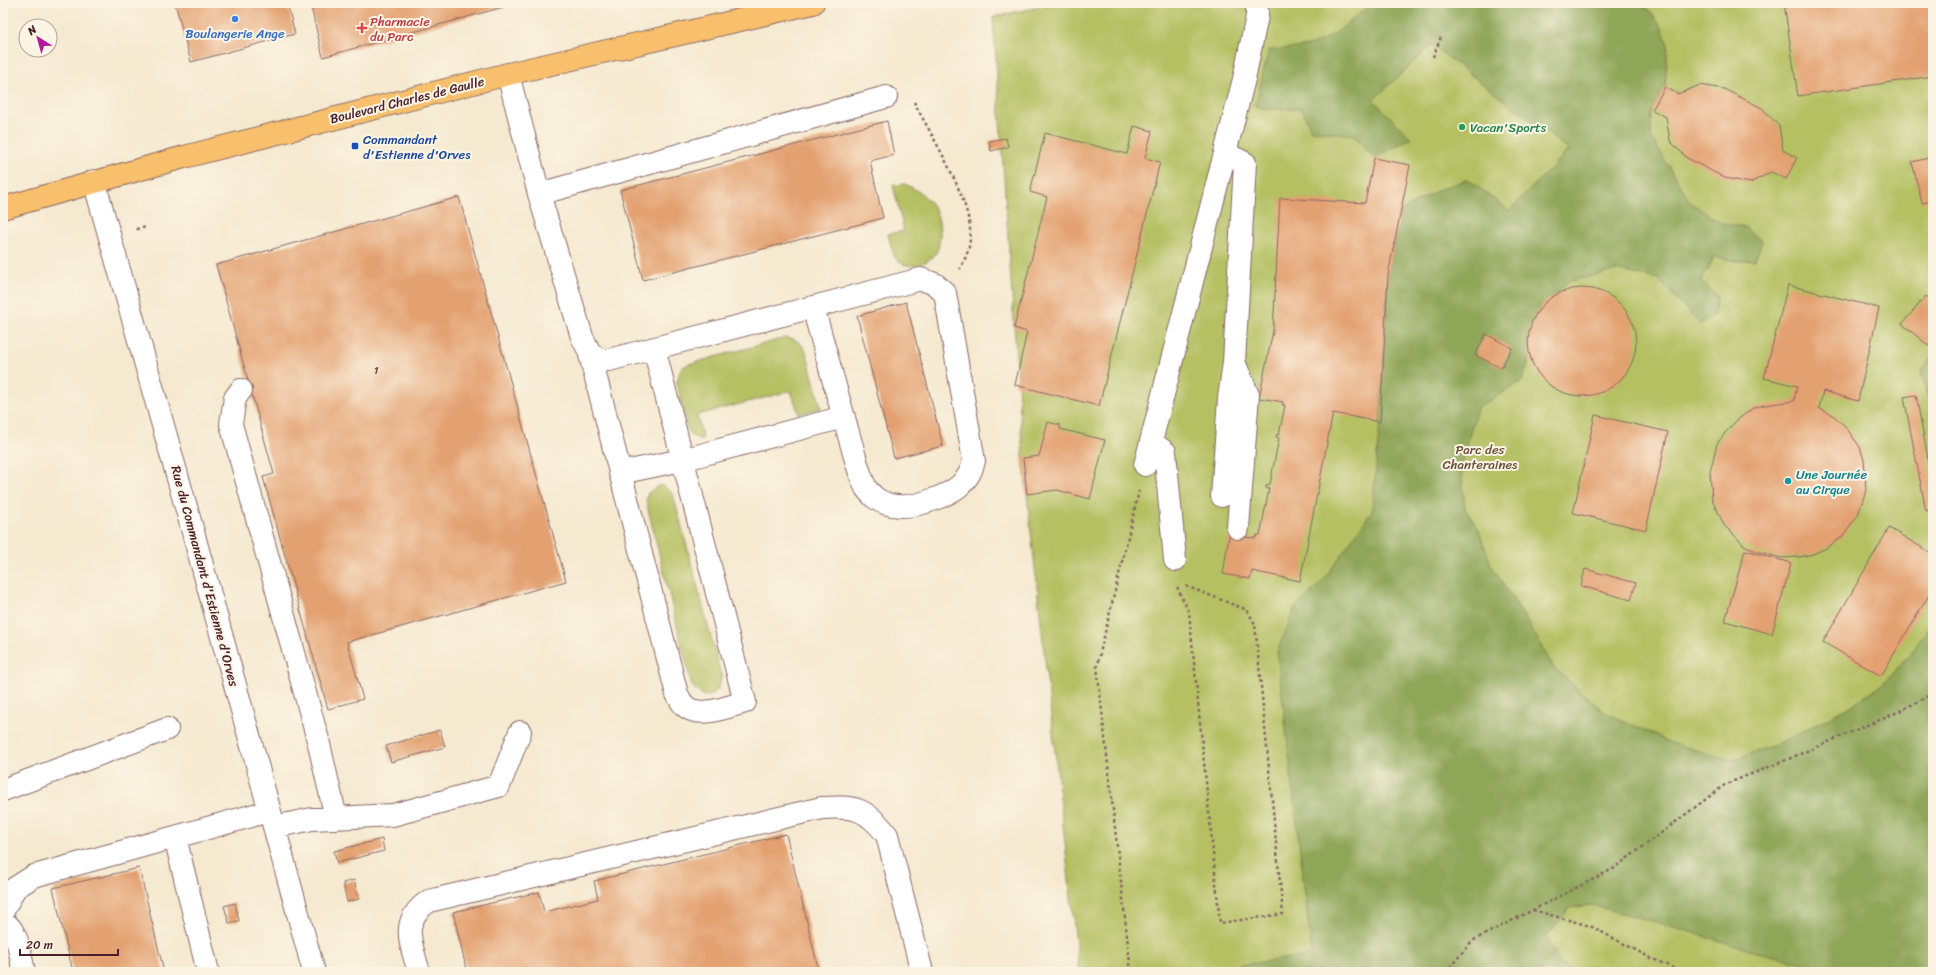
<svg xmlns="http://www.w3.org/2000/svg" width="1936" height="975" font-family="Sriracha,sans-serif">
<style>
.green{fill:#b4c062;stroke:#7f7046}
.forest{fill:#8fa658;stroke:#6c6242}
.building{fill:#e3a06f}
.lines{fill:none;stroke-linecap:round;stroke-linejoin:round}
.minor-casing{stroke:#866665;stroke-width:24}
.major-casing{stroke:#866665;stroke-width:24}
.path{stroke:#866665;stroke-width:2.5;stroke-dasharray:3 3;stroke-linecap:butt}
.minor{stroke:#fff;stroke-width:22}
.major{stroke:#f8bf6c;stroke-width:22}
.shop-dot{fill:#3f7fe0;stroke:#fcf5e5;stroke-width:1.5}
.health-dot{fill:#e0444e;stroke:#fcf5e5;stroke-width:1.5}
.leisure-dot{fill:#2e9e5b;stroke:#fcf5e5;stroke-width:1.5}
.transit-dot{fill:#1a4fb4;stroke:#fcf5e5;stroke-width:1.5}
.culture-dot{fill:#0f9aa8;stroke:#fcf5e5;stroke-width:1.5}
.labels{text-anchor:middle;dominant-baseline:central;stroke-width:4;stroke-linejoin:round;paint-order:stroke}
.number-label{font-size:11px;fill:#703f3c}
.health-label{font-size:13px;fill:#be3a42;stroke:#fcf5e5;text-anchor:start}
.shop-label{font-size:13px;fill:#366cbe;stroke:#fcf5e5}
.street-label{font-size:13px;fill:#4a1f2b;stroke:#fcf5e5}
.leisure-label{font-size:13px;fill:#27864d;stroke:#fcf5e5;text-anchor:start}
.transit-label{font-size:13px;fill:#164399;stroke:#fcf5e5;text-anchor:start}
.park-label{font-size:13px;fill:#6a4f3c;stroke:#fcf5e5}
.culture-label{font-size:13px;fill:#0d838f;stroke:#fcf5e5;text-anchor:start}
</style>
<rect width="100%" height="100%" fill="#fcf5e5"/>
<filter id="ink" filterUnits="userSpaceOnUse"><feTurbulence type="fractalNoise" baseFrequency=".025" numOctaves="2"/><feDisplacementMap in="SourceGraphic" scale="8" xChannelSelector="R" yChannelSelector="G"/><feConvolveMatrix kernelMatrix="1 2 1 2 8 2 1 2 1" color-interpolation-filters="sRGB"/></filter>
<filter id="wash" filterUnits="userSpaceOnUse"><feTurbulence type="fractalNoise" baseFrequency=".012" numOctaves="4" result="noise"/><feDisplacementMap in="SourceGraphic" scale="16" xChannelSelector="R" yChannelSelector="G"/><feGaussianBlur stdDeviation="0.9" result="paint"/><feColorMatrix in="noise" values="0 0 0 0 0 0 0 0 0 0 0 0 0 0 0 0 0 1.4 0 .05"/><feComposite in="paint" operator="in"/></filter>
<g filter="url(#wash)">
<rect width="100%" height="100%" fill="#f5e9d0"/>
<!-- green -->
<path class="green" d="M1057,3H1933V972H1079L1023,458L993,17Z
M905,184C928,195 941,209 940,236C939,241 939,249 936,253C927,266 902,272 894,255C891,249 890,241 888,234L904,231L893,185Z
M785,338C796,339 801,342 806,351L821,408L799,414L791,391L697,415L703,439H699L690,435L687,427L677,382L681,368L689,364Z
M659,485L664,486L673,494L721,675C722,685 714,700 702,695C698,693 695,689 692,686L646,501L648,493Z"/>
<!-- forest -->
<path class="forest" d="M1371,3H1638L1649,10L1661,26L1668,45L1665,87L1652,111L1651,137L1690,202L1719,222L1746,228L1762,241L1755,260L1738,261L1714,257L1701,281L1717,296L1714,315L1700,324L1658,279L1616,270L1567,282L1544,308L1536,340L1522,381L1477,408L1461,467L1465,509L1479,530L1491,565L1528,623L1554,668L1604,712L1674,744L1733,760L1783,742L1854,704L1888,680L1933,624V972H1809L1806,964L1750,950L1674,927L1591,905L1570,908L1546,937L1562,964L1574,972H1206V970L1312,955L1277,652L1295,608L1323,581L1372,511L1380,422L1388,275L1402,210L1438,190L1468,179L1509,211L1569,150L1432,45L1373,100L1411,138L1374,158L1354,135L1311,130L1302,109H1267L1255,106L1269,50C1280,49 1292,49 1303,47C1330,42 1351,21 1371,3Z
M1933,357V413L1921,371Z"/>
<g id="blocks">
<!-- building -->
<path class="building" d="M175,3H287L295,34L191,62Z
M310,3H518L323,57Z
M1784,3H1933V76L1798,96Z
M1700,85L1724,89L1762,108L1779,126L1783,150L1797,158L1786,179L1771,172L1750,183L1725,178L1687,158L1670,141L1666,117L1652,110L1665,87L1678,94Z
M887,121L894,155L870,161L883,218L643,280L620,190Z
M1134,126L1152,131L1145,158L1160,162L1099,406L1015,385L1027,332L1014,328L1047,197L1030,192L1045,133L1127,154Z
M1006,138L1008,147L991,151L989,141Z
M1933,157V201L1922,203L1912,162Z
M1374,158L1410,165L1388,275L1380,422L1333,413L1300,581L1252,571L1250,579L1223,574L1229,536L1256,538L1257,535H1260L1269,489L1266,488V486L1270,484L1279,438L1276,437L1277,434L1279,435L1285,405H1282L1283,402L1259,398L1273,331L1280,198L1365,203Z
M459,197L566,581L347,642L363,699L328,709L263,477L274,474L216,265Z
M1788,285L1879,308L1858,401L1823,391L1819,408L1834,416L1844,425L1860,447L1864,460L1866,490L1858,515L1841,538L1826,548L1813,554L1799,557L1781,558L1756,551L1744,545L1724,525L1712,499L1710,472L1717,444L1725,433L1736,421L1753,408L1764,405L1794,401L1797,386L1764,378Z
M1528 342a54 54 0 1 1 108 0a54 54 0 1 1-108 0Z
M1926,296L1933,302V341L1929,346L1902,324Z
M906,302L943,446L894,458L857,316Z
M1486,334L1512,348L1501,368L1475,355Z
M1916,395L1933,486V509L1926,511L1904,397Z
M1595,415L1668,432L1646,530L1573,513Z
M1048,422L1060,425V429L1105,440L1090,499L1057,490L1027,494L1023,458L1039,456Z
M1889,528L1933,554V588L1881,676L1823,642Z
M1745,550L1791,563L1772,634L1725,621Z
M1585,569L1636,583L1631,600L1581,586Z
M440,730L445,747L391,762L386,746Z
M786,834L819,972H467L453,912L539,892L544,912L598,899L594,881Z
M382,839L384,851L337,863L334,851Z
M139,868L164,972H73L53,888Z
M354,880L359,899L347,902L343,883Z
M235,903L239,921L229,923L224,906Z"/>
</g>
</g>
<g filter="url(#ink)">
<use href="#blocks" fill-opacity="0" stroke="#866665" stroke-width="1"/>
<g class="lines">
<defs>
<path id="minor" d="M508,74L539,194L582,337L589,351L598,360H609L921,279L935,284L945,293L974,461C969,484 952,493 932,500C913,507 890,510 874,497C871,494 868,491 866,488C858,472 854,452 849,436C837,393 825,350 813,307
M94,181L190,521L314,972
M539,194L886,97
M589,351L677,694C679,697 681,702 684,705C698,720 729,706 745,702L654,348
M1234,362L1248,395L1238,528
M241,390L235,398L231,424L318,740L336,818
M1151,442L1165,452L1175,560
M1145,465L1244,79L1257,16V3
M620,473L682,460L844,417
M1222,496L1229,399L1234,362L1245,163L1225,153
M3,790L167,729
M274,827L312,819L393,815L499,786L520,732
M175,837L208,972
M3,911L15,888L34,876L269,811
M3,921C19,932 20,954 24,972
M419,972C411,943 399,921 429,901L822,808C855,806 866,808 887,835L922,972"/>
<path id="major" d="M3,208L184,157L508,74L813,3"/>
</defs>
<!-- minor casing -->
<use href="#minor" class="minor-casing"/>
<!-- major casing -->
<use href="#major" class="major-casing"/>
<!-- path -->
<path class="path" d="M1433,57L1441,37
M914,102C931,135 973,202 970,237C970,249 965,259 960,269
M136,229L147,227
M1177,587L1189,612L1220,923L1283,914L1255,624L1247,610L1186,586
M1533,910L1590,926L1647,956L1681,972
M1131,972L1097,666L1139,491
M1446,972L1472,941L1613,869L1726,784L1779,763L1898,712L1928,696L1933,691"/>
<!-- minor -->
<use href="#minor" class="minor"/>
<!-- major -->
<use href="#major" class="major"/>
</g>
</g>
<!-- markers -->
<circle class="shop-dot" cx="235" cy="19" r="4"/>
<path class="health-dot" d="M360 22h4v4h4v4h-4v4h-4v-4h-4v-4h4z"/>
<circle class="leisure-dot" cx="1462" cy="127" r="4"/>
<rect class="transit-dot" x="351" y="142" width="8" height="8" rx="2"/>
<circle class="culture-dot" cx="1788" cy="481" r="4"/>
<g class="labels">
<!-- number labels -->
<g class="number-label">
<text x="376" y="370">1</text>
</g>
<!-- health labels -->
<g class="health-label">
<text x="370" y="21">Pharmacie<tspan x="370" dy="15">du Parc</tspan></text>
</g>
<!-- shop labels -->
<g class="shop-label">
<text x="235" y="33">Boulangerie Ange</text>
</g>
<!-- street labels -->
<g class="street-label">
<text transform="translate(407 100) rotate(-14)">Boulevard Charles de Gaulle</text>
<text transform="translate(205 576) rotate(75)">Rue du Commandant d'Estienne d'Orves</text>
</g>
<!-- leisure labels -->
<g class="leisure-label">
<text x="1470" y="127">Vacan'Sports</text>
</g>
<!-- transit labels -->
<g class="transit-label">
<text x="363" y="139">Commandant<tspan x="363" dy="15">d'Estienne d'Orves</tspan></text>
</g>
<!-- park labels -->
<g class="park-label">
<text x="1480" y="449">Parc des<tspan x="1480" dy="15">Chanteraines</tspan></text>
</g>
<!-- culture labels -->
<g class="culture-label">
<text x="1796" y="474">Une Journée<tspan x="1796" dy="15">au Cirque</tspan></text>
</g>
</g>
<!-- margin -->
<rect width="1936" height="975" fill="none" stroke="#fcf5e5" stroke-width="16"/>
<!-- north arrow -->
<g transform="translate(38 38) rotate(323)"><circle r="19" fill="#fcf5e5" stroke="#b59f9b"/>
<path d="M0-3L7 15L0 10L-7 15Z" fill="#b5179e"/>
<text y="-6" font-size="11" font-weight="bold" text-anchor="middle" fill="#4a1f2b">N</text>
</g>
<!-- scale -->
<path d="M20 949v6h98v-6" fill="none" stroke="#4a1f2b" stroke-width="2"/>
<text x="26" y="949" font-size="12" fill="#4a1f2b" stroke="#fcf5e5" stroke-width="3" paint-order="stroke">20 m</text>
</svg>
